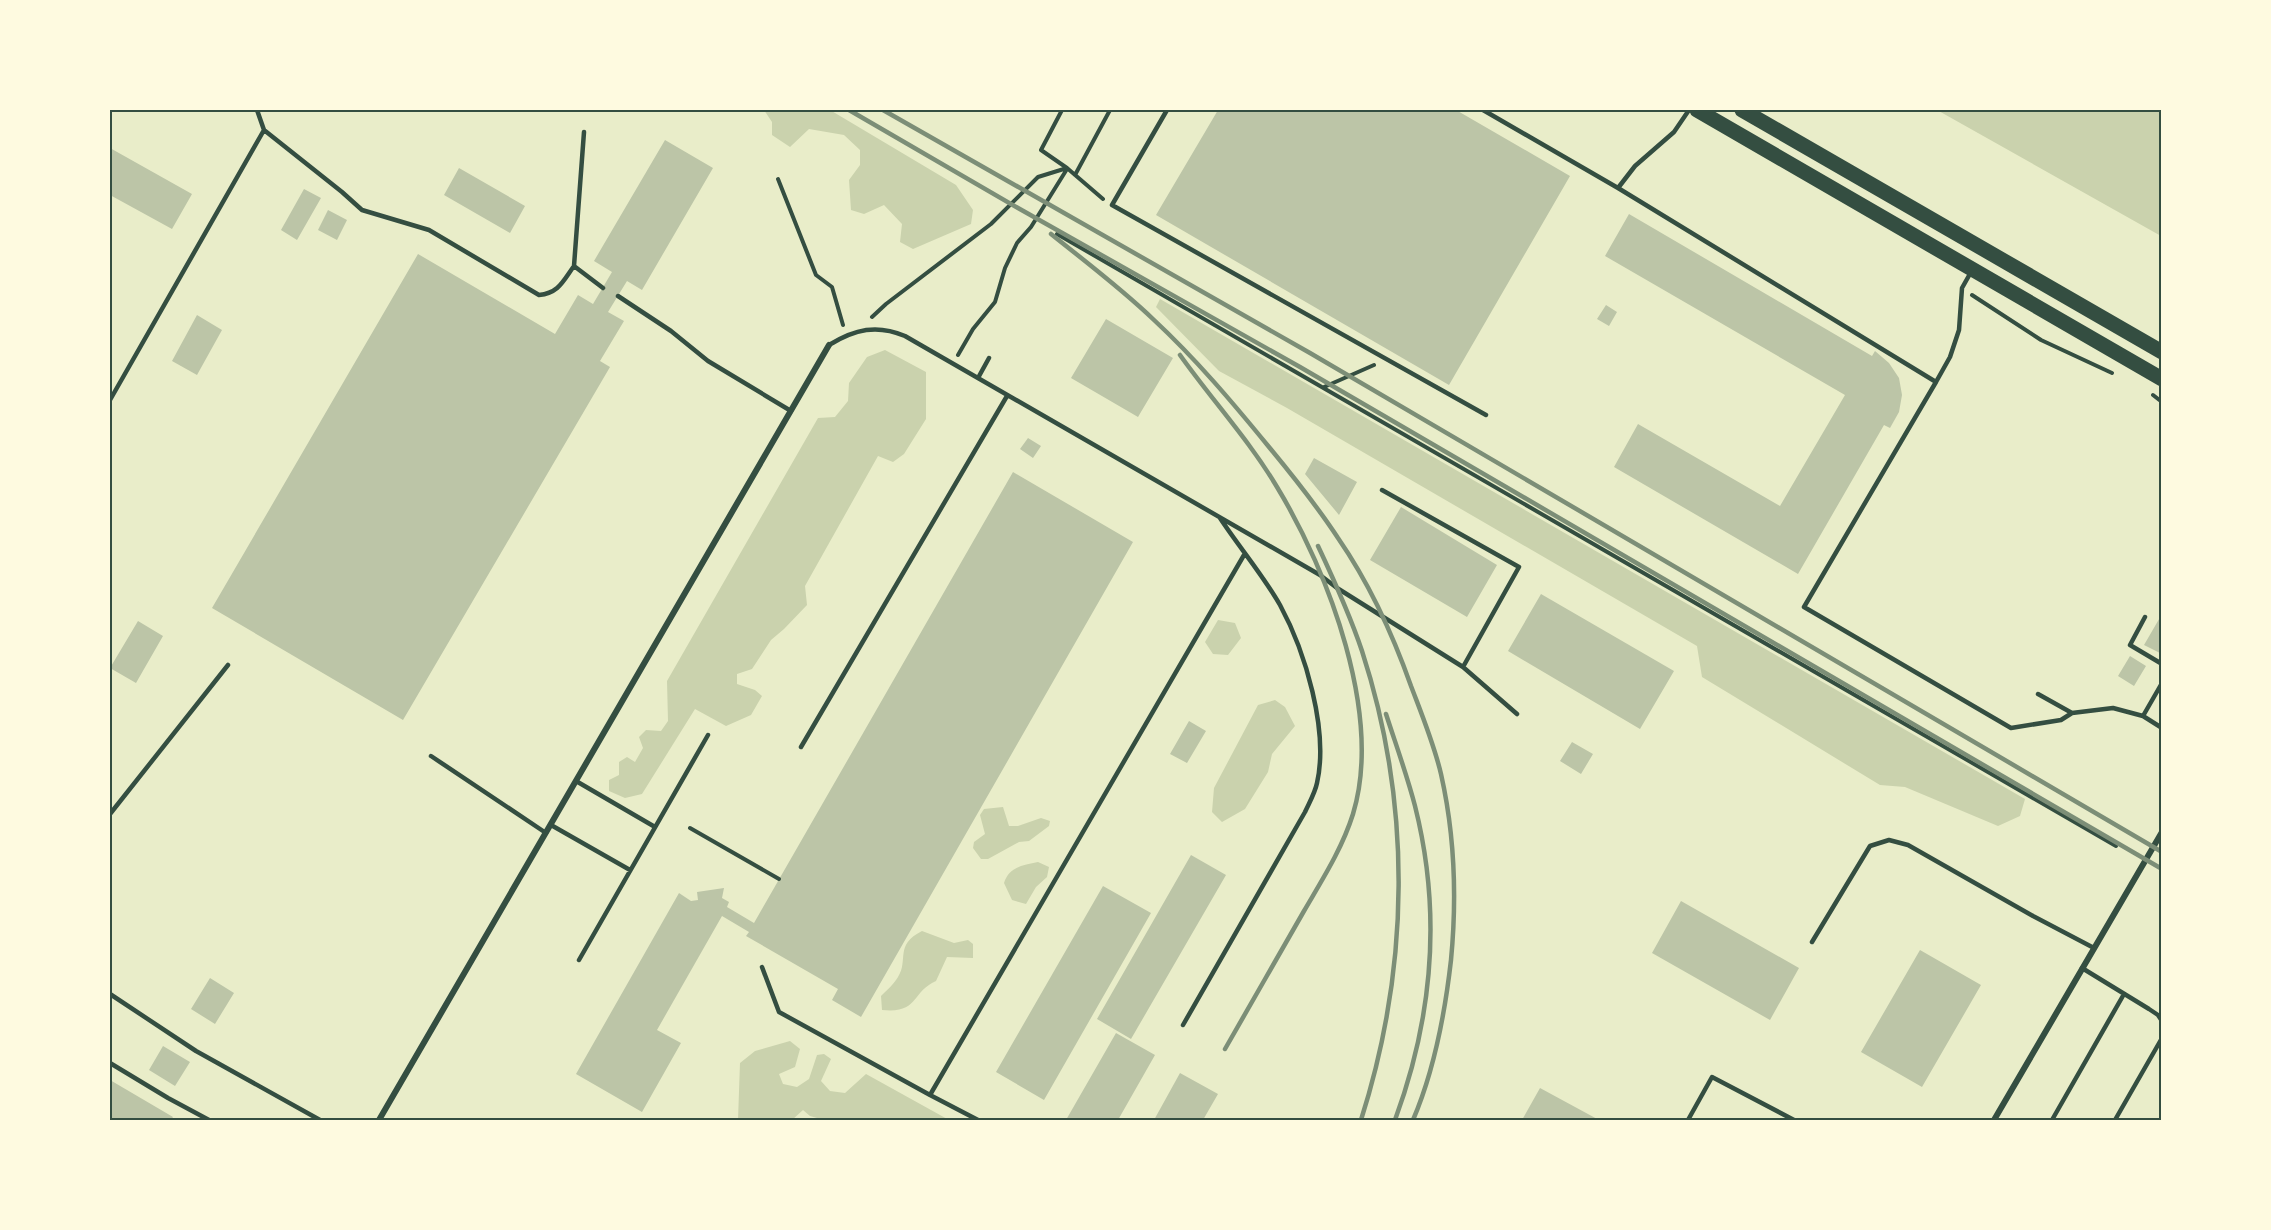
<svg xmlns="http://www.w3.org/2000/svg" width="2271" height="1230" font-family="'PT Sans',sans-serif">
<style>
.green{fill:#cad2ad}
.building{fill:#bcc5a7}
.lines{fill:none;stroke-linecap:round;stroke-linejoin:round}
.path{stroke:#344e41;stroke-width:4}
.service{stroke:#344e41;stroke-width:4.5}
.minor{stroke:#344e41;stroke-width:6}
.primary{stroke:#344e41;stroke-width:15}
.rail{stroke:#7c8e77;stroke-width:4.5}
.neatline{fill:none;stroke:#344e41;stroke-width:2}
</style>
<rect width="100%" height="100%" fill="#e9edc9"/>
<!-- green -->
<path class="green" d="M735,110H830L956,185L973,210L971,224L913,249L900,242L902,224L884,205L864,214L851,210L849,180L860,165V150L844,135L809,129L790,147L772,135V122L764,110Z
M1937,110H2161V236Z
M1160,299L2025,799L2020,816L1998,826L1905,787L1880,785L1702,677L1697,646L1287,408L1219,371L1156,307Z
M885,350L926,372V419L904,454L893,462L878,456L805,586L807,605L784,629L771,640L752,669L737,674V684L755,690L762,696L751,715L726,726L695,709L642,794L625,798L609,791V780L619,775V762L627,757L635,762L643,748L639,737L646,730L661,731L668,721L667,681L818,418L835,417L848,401L849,383L867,357Z
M1218,620L1235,623L1241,638L1228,655L1213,654L1205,642Z
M1275,700L1285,707L1295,726L1272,754L1268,772L1245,809L1222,822L1212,812L1214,788L1258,705Z
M1003,807L1009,826H1018L1041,818L1050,821L1049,826L1029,841L1019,842L988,859H981L973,848L974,842L985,834L980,815L984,809Z
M1038,862L1049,867L1047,877L1036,887L1026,904L1012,900L1004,883C1009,867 1023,865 1038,862Z
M922,931L954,943L968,940L973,944V958L947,957L936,981C911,992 919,1014 882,1010L881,996C887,990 894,984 898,977C909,960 894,945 922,931Z
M790,1041L800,1049L795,1067L779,1074L783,1084L797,1087L809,1079L817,1055L824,1054L831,1059L821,1081L830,1091L845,1093L866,1074L949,1120H824L810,1116L803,1110L792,1120H738L740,1063L755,1051Z"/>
<!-- building -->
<path class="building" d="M1218,110H1456L1570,176L1449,385L1156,215Z
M665,140L713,168L642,290L627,281L608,312L624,321L600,361L610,367L403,720L212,608L418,254L555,334L578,295L593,304L612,272L594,261Z
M110,148L192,194L172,229L110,195Z
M459,168L525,206L510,233L444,195Z
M304,189L321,198L297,240L281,230Z
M328,210L347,220L337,240L318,230Z
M1629,214L1872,356L1875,351L1889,363L1899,378L1902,395L1899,412L1890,428L1884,425L1798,574L1614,467L1638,424L1780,506L1845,395L1605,256Z
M1606,305L1617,312L1609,326L1597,319Z
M197,315L222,330L197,375L172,361Z
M1106,319L1173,358L1138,417L1071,378Z
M1028,438L1041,446L1033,458L1020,449Z
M1314,458L1357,482L1339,515L1305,474Z
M1013,472L1133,542L861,1017L832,1000L838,989L746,936L749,932L722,916L657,1030L681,1043L642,1112L576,1074L679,893L691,901L698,900L697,892L724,888L722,898L729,902L727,907L754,923Z
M1401,507L1497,565L1467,617L1370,560Z
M1541,594L1674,671L1640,729L1508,651Z
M2162,614V654L2144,645Z
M138,621L163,636L136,683L110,668Z
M2130,656L2146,666L2134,686L2118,676Z
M1189,721L1206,731L1187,763L1170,754Z
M1572,742L1593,754L1581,774L1560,761Z
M1191,855L1226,875L1131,1039L1097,1019Z
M1103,886L1151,913L1044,1100L996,1072Z
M1681,901L1799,968L1770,1020L1652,953Z
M1920,950L1981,985L1922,1087L1861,1052Z
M210,978L234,993L215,1024L191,1009Z
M1116,1033L1155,1055L1118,1120H1066Z
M163,1046L190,1062L175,1086L149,1070Z
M1180,1073L1218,1094L1203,1120H1154Z
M110,1080L173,1117L171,1120H110Z
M1540,1088L1599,1120H1522Z"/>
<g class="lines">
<!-- path -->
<path class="path" d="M1062,110L1041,150L1067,168L1103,199
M1075,175L1110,110
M778,179L816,275L832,287L843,325
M1057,234L2116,846
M1972,295L2041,340L2112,373
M872,317L886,304L991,224L1038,177L1067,168
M958,355L973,329L995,302L1005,268L1017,243L1031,227L1067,169
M1324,387L1374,365
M2153,395L2162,402
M690,828L779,879"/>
<!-- service -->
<path class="service" d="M257,110L264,130L342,192L362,210L429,230L539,295C559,293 563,281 574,266L603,288
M1167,110L1112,205L1486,415
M1483,110L1618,188L1936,382L1804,607L2011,728L2061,720L2072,713L2113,708L2143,716L2162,728
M1618,188L1635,166L1674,132L1689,110
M574,266L584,132
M618,296L671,331L708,361L791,411
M829,345C855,329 877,324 905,336L1320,575L1337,588L1463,667L1517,714
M978,378L989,358
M1936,382L1950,357L1959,330L1962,288L1971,272
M110,400L264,130
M1382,490L1519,567L1463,667
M2145,617L2130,645L2162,664
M2038,694L2072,713
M2143,716L2162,683
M801,747L1007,396
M431,756L546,833
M576,781L655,827
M110,814L228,665
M551,825L630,870
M1812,942L1870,846L1889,840L1908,845L2033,916L2094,948
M579,960L708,735
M762,967L779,1012L930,1095
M2082,968L2149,1009L2158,1015L2162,1021
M110,994L196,1051L320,1120
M1183,1025L1305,812C1309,803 1315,793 1317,783C1329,730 1305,651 1280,605C1263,575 1239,547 1220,518
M110,1063L168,1098L209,1120
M978,1120L930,1095L1244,555
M1688,1120L1712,1077L1794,1120
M2052,1120L2124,994
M2115,1120L2162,1038"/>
<!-- minor -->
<path class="minor" d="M379,1120L829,345
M1994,1120L2162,832"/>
<!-- primary -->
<path class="primary" d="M1697,110L2162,379
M1742,110L2162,352"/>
<!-- rail -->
<path class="rail" d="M849,110L1018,208L1300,367L2162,869
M883,110L1310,353L2162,852
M1051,234C1086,262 1122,289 1154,320C1196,359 1233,403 1269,447C1293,476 1317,506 1338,538C1369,583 1393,635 1411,686C1422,715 1434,744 1441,774C1455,836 1457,897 1451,960C1445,1013 1434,1071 1413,1120
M1180,355C1212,400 1249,440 1277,487C1329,573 1383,715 1353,814C1342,849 1322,880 1304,911C1278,957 1251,1003 1225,1049
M1318,546C1334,580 1350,615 1362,651C1412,805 1410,966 1361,1120
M1386,714C1396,745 1407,775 1415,806C1442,913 1433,1017 1395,1120"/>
</g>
<!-- border -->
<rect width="2271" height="1230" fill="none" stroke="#fefae0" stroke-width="222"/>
<rect x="111" y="111" width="2049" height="1008" class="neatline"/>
</svg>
